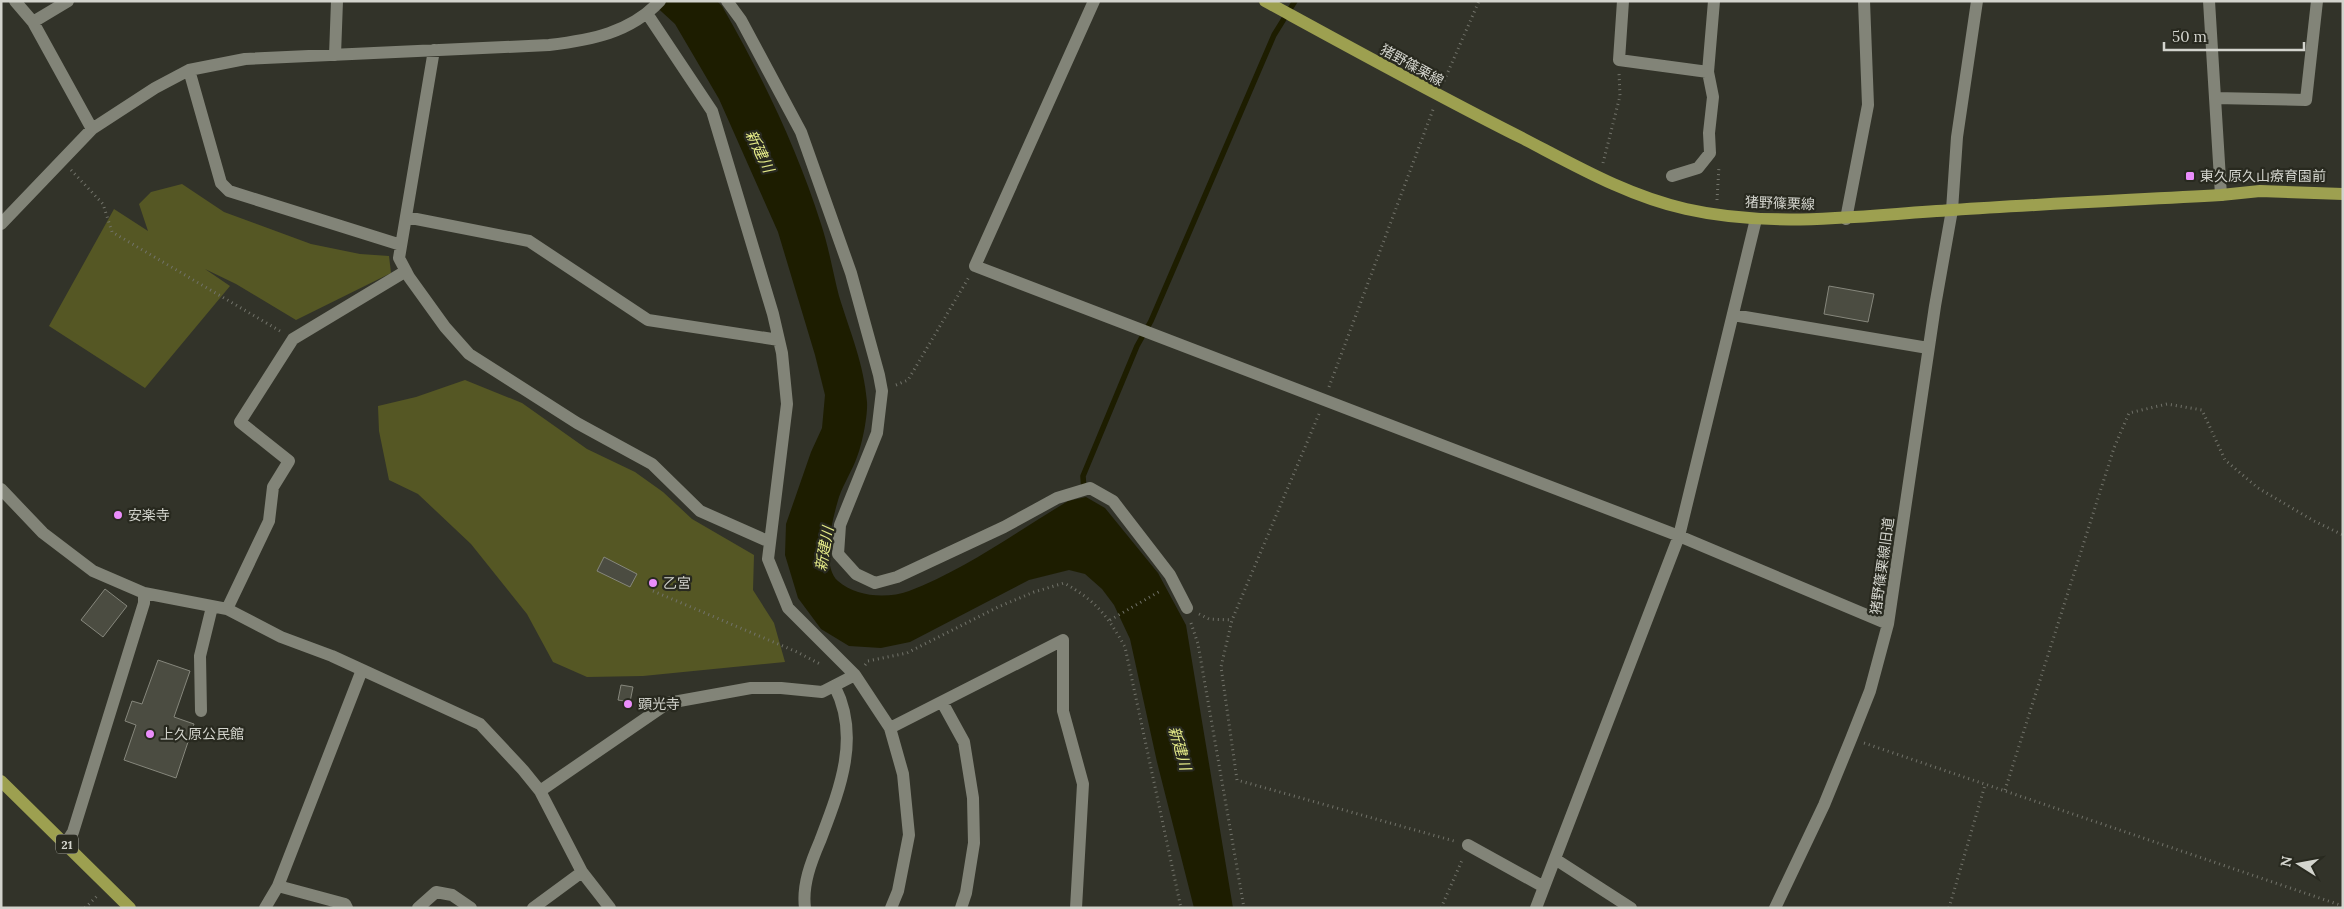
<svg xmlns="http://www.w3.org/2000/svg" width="2344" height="909" font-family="Lora,'Noto Sans JP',serif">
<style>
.green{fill:#555724}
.water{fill:#1d1d00}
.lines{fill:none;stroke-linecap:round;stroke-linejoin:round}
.stream{stroke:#1d1d00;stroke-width:5.5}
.building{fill:#4b4c41;stroke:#86877c}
.path{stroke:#72736a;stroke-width:3;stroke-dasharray:1 4;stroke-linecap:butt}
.minor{stroke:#828478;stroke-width:12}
.major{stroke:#9da050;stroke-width:12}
.poi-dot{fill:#eb8dfb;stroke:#28291f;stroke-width:2}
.labels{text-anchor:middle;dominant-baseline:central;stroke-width:4.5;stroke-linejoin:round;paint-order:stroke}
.shield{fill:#28291f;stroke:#a0a199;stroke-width:1}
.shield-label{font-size:12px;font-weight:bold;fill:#d3d4cd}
.street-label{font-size:14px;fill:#d3d4cd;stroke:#28291f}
.poi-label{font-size:14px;fill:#d3d4cd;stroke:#28291f;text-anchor:start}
.water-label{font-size:15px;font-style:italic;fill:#e5eb88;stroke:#28291f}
</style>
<rect width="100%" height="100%" fill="#323329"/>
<!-- green -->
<path class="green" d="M182,184L224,212L311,244L360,254L389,256L391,273L296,320L236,284L205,269L230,286L145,388L49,326L114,209L148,231L139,204L151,192Z
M465,380L522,403L587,449L635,472L663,492L692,519L754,555L753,590L774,623L785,662L643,676L587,677L553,662L527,614L471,544L418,494L389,480L379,431L378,406L416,397Z"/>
<!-- water -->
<path class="water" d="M650,1H717L722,6C762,76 797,148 821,224C829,248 833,273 839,296C850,332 864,364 867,402C868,415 862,445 857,457C852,471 844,483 839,497C833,517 820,565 838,581C856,597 887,599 909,591C963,571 1018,531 1068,501L1086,497L1105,508L1158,573L1186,625L1233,908H1194L1157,762L1130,639L1114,605L1102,589L1085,574L1069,570L1029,580L910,642L881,648L849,646L821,629L798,598L785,555L786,524L811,452L822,428L825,395L815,355L778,232L719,99L675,24Z"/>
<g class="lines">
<!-- stream -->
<path class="stream" d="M1084,491L1083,476L1137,346L1151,321L1274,35L1295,1"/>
</g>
<!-- building -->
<path class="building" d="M1829,286L1874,294L1868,322L1824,314Z
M604,557L637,574L630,587L597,571Z
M105,589L127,606L103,637L81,620Z
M158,660L190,671L174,717L194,724L176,778L124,760L136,725L125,721L132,701L142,704Z
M621,685L633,687L630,702L618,700Z"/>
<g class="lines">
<!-- path -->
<path class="path" d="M1444,81L1479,1
M1603,163L1620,96L1619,73
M71,170L103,204L112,232L280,331
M1717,200L1719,166
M896,385L908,380L969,277
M1329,387L1434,107
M1319,414L1232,620L1221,667L1237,780L1454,841
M653,591L797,652L820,664
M1199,614L1209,619L1232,620
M1110,620L1162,590
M1191,623L1198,644L1244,908
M865,665L868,661L907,653L998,607L1034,592L1064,583C1096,601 1107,615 1125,647L1181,908
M1864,743L2343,906
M2005,790L2114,448L2129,413L2167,404L2202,410L2225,460L2258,488L2314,521L2343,535
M85,908L97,896
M1441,908L1463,858
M1949,908L1985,785"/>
<!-- minor -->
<path class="minor" d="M15,1L33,22L92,129
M727,1L741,20L801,132L851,273L879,375L882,391L877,433L840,525L838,554L856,574L875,583L897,577L1004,527L1057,498L1090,488L1113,501L1170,575L1187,608
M1094,1L975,266L1679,536L1888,624
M1623,1L1619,60L1708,72
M2209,1L2221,195
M648,15L712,111L773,314L782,353L787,404L768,559L788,608L855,675L890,728L903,774L909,835L898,891L891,908
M33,22L68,1
M434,50L399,258L409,277L445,327L469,354L577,423L652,464L700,511L770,542
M335,55L337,1
M189,70L221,183L229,191L401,245
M2215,98L2306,100L2317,1
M1672,176L1698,168L1710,153L1709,133L1713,97L1708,72L1714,1
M406,217L529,241L648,320L779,340
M1846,219L1868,105L1864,1
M1,224L92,129L155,88L189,70L245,59L549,45C591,40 630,33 660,1
M1733,315L1928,348
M1,489L43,533L93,571L144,593L227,609L281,637L332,656L480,724L523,770L540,791L582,872L610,908
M227,609L269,521L273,487L289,461L240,422L293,339L406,271
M942,702L964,742L973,798L974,843L966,893L961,908
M201,711L200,656L212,607
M890,728L1063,640V711L1083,784L1076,908
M540,791L668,703L751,688H781L822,692L855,675
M66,843L73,832L144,603V593
M1468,845L1544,887L1679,536L1756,219
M1555,859L1631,908
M278,886L345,904L347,908
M265,908L278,886L362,670
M418,908L436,892L452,895L471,908
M533,908L582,872
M805,908C802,885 811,862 820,841C839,791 861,738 835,687
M1536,908L1544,887
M1775,908L1824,805L1851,739L1870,691L1888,624L1935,306L1952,210L1957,137L1977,1"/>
<!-- major -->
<path class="major" d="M1265,1C1351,48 1436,95 1524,139C1576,166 1628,196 1686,209C1774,229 1864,215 1953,210C2042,204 2132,200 2221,195L2260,191L2343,194
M1,781L130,908"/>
</g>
<!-- markers -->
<g class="poi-dot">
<rect x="2185" y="171" width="10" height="10" rx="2.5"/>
<circle cx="118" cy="515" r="5"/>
<circle cx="653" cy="583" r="5"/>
<circle cx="628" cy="704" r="5"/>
<circle cx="150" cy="734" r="5"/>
</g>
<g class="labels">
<!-- shield labels -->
<rect class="shield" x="56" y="834.5" width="22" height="19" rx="4"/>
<g class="shield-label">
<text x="67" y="844">21</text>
</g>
<!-- street labels -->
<g class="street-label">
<text transform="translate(1412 65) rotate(29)">猪野篠栗線</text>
<text transform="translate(1780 203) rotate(2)">猪野篠栗線</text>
<text transform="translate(1882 566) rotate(-82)">猪野篠栗線旧道</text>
</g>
<!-- poi labels -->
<g class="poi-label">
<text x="2200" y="176">東久原久山療育園前</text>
<text x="128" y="515">安楽寺</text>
<text x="663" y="583">乙宮</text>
<text x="638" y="704">顕光寺</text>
<text x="160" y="734">上久原公民館</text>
</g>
<!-- water labels -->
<g class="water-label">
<text transform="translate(760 151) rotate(64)">新建川</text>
<text transform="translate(824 549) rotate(-80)">新建川</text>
<text transform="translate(1180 748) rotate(74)">新建川</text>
</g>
</g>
<!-- border -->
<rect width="2344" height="909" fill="none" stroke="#d3d4cd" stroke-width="5"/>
<!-- north arrow -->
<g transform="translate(2299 864) rotate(281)" stroke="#28291f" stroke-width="4" paint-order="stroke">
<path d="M0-4L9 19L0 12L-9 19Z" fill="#d3d4cd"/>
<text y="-8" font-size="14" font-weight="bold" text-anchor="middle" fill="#d3d4cd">N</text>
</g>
<!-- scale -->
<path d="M2164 42v8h140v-8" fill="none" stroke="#d3d4cd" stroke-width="2.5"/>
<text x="2172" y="42" font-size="15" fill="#d3d4cd" stroke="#28291f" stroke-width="4" paint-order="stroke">50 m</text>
</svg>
